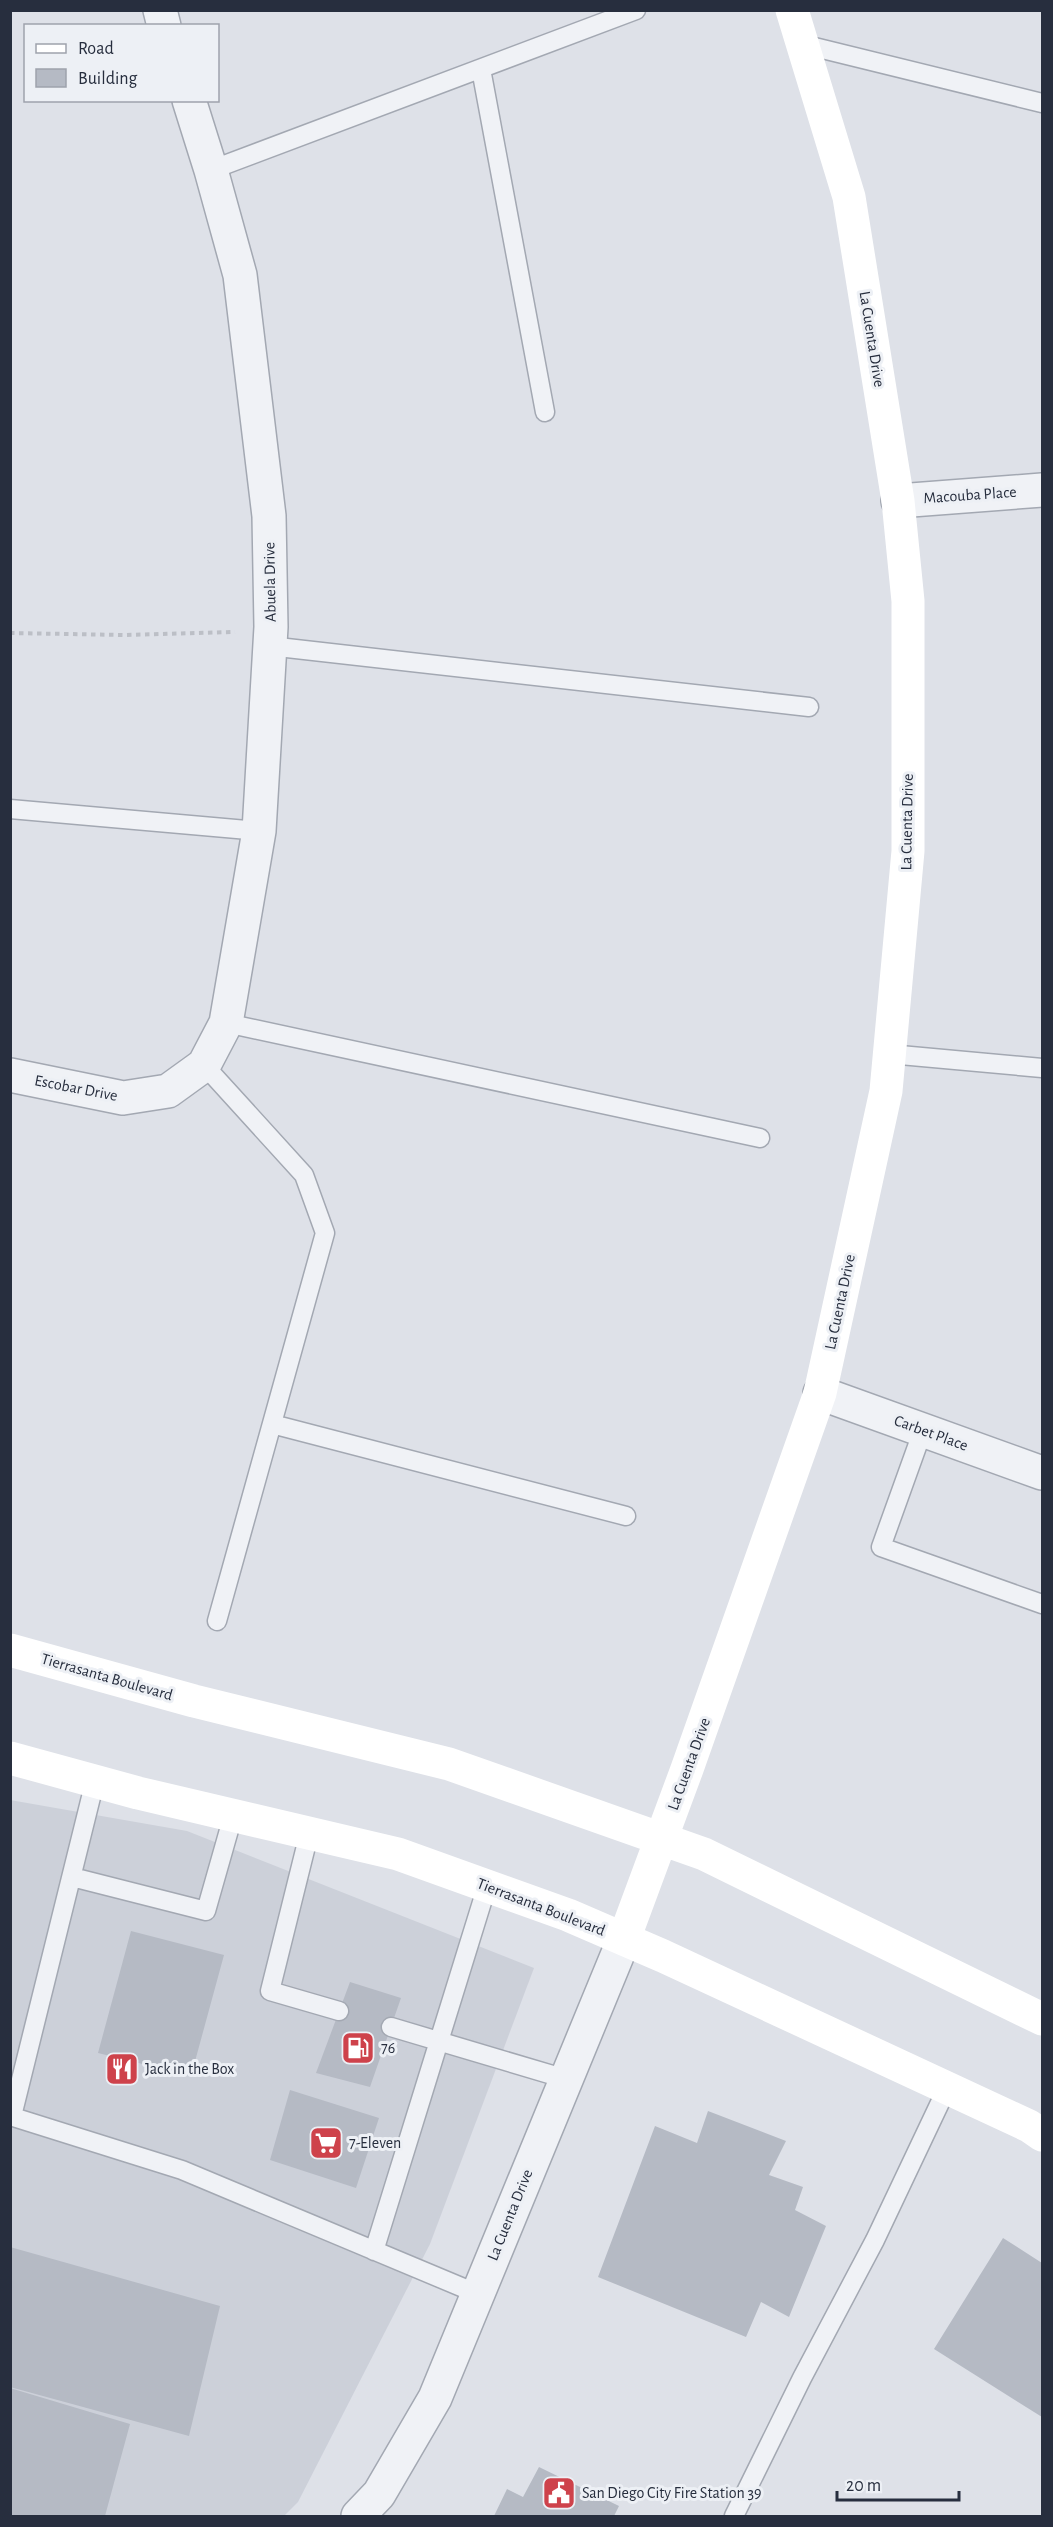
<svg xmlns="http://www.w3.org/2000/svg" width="1053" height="2527" font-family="'Alegreya Sans',sans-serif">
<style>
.built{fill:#ccd0d9}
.building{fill:#b5bac4}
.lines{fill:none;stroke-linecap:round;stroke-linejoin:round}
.service-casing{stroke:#a3a8b2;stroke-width:21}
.minor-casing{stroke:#a3a8b2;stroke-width:36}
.tertiary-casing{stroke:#a3a8b2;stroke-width:36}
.path{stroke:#bcbfc6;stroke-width:4;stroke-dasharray:4.5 4.5;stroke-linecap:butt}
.service{stroke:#f0f2f6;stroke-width:18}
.minor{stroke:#f0f2f6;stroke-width:33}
.tertiary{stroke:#f0f2f6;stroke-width:33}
.secondary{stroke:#fff;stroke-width:33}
.labels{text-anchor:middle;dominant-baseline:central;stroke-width:6;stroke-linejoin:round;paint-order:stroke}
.street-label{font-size:16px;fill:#272e3e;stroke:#edf0f5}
.poi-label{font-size:16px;fill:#272e3e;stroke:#edf0f5;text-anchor:start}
</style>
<rect width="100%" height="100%" fill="#dee1e8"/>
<!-- built -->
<path class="built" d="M10,1800L187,1831L534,1968L430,2244L298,2502L284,2516H11Z"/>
<!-- building -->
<path class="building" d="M131,1931L224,1955L191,2076L98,2053Z
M350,1982L401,1998L370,2087L316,2073Z
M290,2090L379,2118L356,2188L270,2160Z
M708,2111L786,2141L769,2175L803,2187L795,2210L826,2226L789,2317L761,2302L746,2337L598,2277L655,2126L697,2143Z
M1003,2238L1042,2263V2417L934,2349Z
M10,2247L220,2306L189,2436L10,2387Z
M10,2388L130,2424L105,2516H10Z
M539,2467L619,2506L614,2516H494L507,2489L523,2497Z"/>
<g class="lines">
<defs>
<path id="service" d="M802,44L1042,103
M481,69L545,412
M211,170L636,10
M269,646L809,707
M10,809L259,831
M226,1023L760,1138
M889,1054L1042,1068
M204,1065L304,1175L325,1233L217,1621
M272,1424L626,1516
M923,1430L881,1547L1042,1604
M309,1834L270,1991L339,2011
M72,1877L206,1911L233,1816
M391,2027L566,2079
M10,2116L182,2170L478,2294
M12,2116L95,1781
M374,2251L487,1886
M734,2516L802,2378L875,2240L947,2088"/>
<path id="minor" d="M160,10L164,26
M898,501L1042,490
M10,1075L123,1098L168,1091L204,1065L226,1023L259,831L271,627L269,516L240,275L211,170L189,100
M820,1393L1042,1473"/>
<path id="tertiary" d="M358,2516L379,2494L435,2398L624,1939"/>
</defs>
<!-- service casing -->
<use href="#service" class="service-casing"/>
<!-- minor casing -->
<use href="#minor" class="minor-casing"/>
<!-- tertiary casing -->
<use href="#tertiary" class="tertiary-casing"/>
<!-- path -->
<path class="path" d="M10,633L124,635L235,632"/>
<!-- service -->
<use href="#service" class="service"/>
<!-- minor -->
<use href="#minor" class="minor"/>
<!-- tertiary -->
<use href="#tertiary" class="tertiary"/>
<!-- secondary -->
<path class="secondary" d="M10,1650L194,1701L449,1764L704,1854L1042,2019
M10,1758L138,1793L398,1854L568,1915L663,1956L1029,2126L1042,2135
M624,1939L687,1769L820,1393L886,1091L908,851V601L898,501L849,197L792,10"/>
</g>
<!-- icons -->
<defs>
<symbol id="fuel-square" viewBox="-11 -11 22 22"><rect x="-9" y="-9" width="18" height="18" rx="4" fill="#ce424b" stroke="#edf0f5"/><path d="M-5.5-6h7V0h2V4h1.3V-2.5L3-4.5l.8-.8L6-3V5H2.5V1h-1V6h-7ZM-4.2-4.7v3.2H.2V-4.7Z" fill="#fff"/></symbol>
<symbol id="restaurant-square" viewBox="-11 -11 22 22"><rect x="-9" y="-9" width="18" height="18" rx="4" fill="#ce424b" stroke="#edf0f5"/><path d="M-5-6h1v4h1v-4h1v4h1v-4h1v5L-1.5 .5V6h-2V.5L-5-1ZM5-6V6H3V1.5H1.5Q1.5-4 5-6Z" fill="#fff"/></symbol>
<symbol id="supermarket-square" viewBox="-11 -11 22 22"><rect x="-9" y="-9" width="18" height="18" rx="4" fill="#ce424b" stroke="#edf0f5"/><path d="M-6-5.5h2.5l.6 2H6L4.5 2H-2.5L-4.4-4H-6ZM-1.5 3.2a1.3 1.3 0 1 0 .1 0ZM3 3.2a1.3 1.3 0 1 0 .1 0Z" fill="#fff"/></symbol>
<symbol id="civic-square" viewBox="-11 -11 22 22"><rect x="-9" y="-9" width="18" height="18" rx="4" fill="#ce424b" stroke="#edf0f5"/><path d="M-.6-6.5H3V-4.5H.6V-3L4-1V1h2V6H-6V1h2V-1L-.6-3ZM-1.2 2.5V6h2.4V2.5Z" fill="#fff"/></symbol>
</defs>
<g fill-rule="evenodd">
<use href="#fuel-square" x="339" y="2029" width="38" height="38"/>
<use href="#restaurant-square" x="103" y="2050" width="38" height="38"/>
<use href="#supermarket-square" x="307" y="2124" width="38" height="38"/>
<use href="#civic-square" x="540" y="2474" width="38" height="38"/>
</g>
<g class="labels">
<!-- street labels -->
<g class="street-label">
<text transform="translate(872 339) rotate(81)">La Cuenta Drive</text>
<text transform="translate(970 495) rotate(-4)">Macouba Place</text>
<text transform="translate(270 582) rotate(-91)">Abuela Drive</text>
<text transform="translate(907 822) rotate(-89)">La Cuenta Drive</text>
<text transform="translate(76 1088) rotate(11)">Escobar Drive</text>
<text transform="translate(840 1302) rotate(-78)">La Cuenta Drive</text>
<text transform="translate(931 1433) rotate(20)">Carbet Place</text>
<text transform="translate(107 1677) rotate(16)">Tierrasanta Boulevard</text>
<text transform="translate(689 1764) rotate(-70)">La Cuenta Drive</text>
<text transform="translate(541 1907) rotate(21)">Tierrasanta Boulevard</text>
<text transform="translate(510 2215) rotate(-68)">La Cuenta Drive</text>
</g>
<!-- poi labels -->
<g class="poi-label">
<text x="381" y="2048">76</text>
<text x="145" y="2069">Jack in the Box</text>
<text x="349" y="2143">7-Eleven</text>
<text x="582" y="2493">San Diego City Fire Station 39</text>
</g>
</g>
<!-- border -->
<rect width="1053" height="2527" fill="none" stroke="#272e3e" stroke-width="24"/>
<!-- legend -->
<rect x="24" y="24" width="195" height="78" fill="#edf0f5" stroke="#9ea2ac" stroke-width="1.5"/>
<rect x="36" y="44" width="30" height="9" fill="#ffffff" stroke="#9ea2ac" stroke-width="1.5"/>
<text x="78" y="54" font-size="18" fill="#272e3e">Road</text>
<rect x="36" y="69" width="30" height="18" fill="#b5bac4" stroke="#9ea2ac" stroke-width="1.5"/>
<text x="78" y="84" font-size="18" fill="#272e3e">Building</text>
<!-- scale -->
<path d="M837 2491v9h122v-9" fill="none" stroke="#272e3e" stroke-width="3"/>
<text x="846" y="2491" font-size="18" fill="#272e3e" stroke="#edf0f5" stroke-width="4.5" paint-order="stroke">20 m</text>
</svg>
